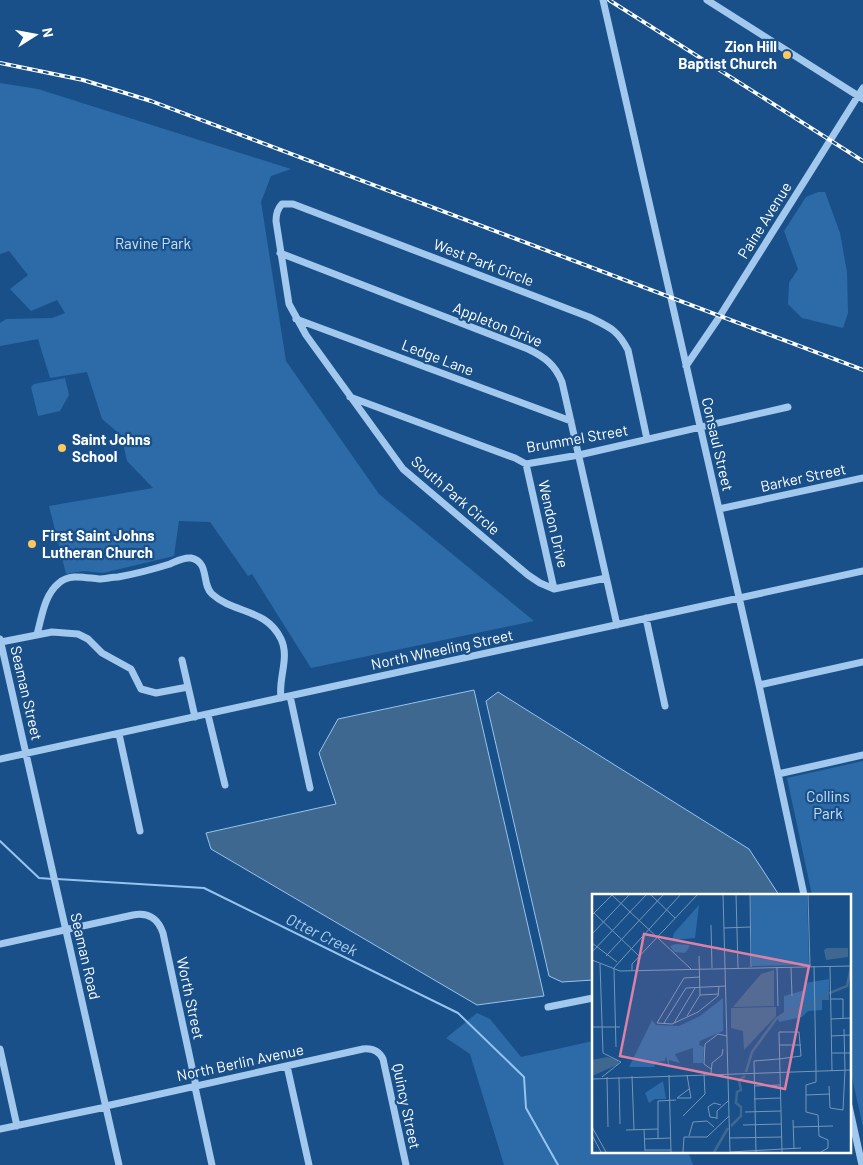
<svg xmlns="http://www.w3.org/2000/svg" width="863" height="1165" font-family="Barlow,sans-serif">
<style>
.green{fill:#2c6ba7}
.water{fill:#3f6891;stroke:#95c4ef}
.lines{fill:none;stroke-linecap:round;stroke-linejoin:round}
.stream{stroke:#95c4ef;stroke-width:2}
.minor{stroke:#a2c8ed;stroke-width:7}
.rail-casing{stroke:#fff;stroke-width:4}
.rail{stroke:#195089;stroke-width:2;stroke-dasharray:5.5;stroke-linecap:butt}
.poi-dot{fill:#ffc85e;stroke:#195089;stroke-width:2}
.labels{text-anchor:middle;dominant-baseline:central;stroke-width:4.5;stroke-linejoin:round;paint-order:stroke}
.poi-label{font-size:15px;font-weight:bold;fill:#fff;stroke:#195089;text-anchor:start}
.street-label{font-size:15px;fill:#fff;stroke:#195089}
.park-label{font-size:15px;fill:#c8e1fa;stroke:#195089}
.water-label{font-size:16px;font-style:italic;fill:#aed2f4;stroke:#195089}
.inset-river{fill:none;stroke:#3f6891;stroke-width:2.5}
.inset-road{fill:none;stroke:#7596b8;stroke-width:1}
.view{fill:#dd80a5;fill-opacity:0.15;stroke:#dd80a5;stroke-width:2.5}
.inset-edge{fill:none;stroke:#fff;stroke-width:2.5}
</style>
<rect width="100%" height="100%" fill="#195089"/>
<!-- green -->
<path class="green" d="M0,83L38,89L291,169L271,176L261,202L286,361L379,494L534,621L311,668L252,574L248,576L210,522L179,521L174,556L103,573L83,571L66,574L49,506L153,488L127,461L121,435L102,419L87,372L50,378L38,339L0,346V323L6,319L52,318L65,313L57,300L31,311L10,289L28,275L9,251L0,254Z
M818,192H825L840,233L847,272L848,313L843,328L802,318L788,304L789,283L798,269L784,231L806,197Z
M65,378L69,395L60,411L38,416L31,387L34,384Z
M863,761V1127L849,1064V895H812L787,778Z
M477,1013L490,1019L521,1057L593,1041V1151H688L693,1165H504L470,1054L446,1038Z"/>
<!-- water -->
<path class="water" d="M474,690L544,996L477,1005L211,849L206,833L336,804L319,753L338,719Z
M498,692L749,849L779,895H593V980L562,982L549,976L486,701Z"/>
<g class="lines">
<!-- stream -->
<path class="stream" d="M0,841L39,878L53,879
M57,879L204,888L458,1013L524,1077L526,1108L558,1165"/>
<!-- minor -->
<path class="minor" d="M603,0L759,685L804,895
M707,0L863,99
M280,253L528,349C545,357 555,365 562,382L617,625
M296,319L571,421
M686,366L718,319L863,88
M350,397L515,458L526,464L579,455L788,407
M526,464L554,589
M719,509L863,478
M606,578L554,589L540,583L528,575L403,469L306,335L289,304L276,221C276,214 277,209 282,204H293L589,317C609,327 617,329 628,350L647,439
M646,618L665,706
M37,634C42,617 44,595 59,583C70,573 86,578 99,579C105,579 112,577 118,577C135,574 154,569 170,564C177,561 183,557 191,558C210,562 201,584 212,594C234,614 266,608 281,639C290,658 278,678 281,698
M0,639L119,1165
M1,642L52,632L78,634L88,639L102,653L131,669L141,689L156,693L188,687
M182,660L195,717
M759,685L863,662
M290,696L310,788
M208,715L225,785
M119,734L140,831
M0,759L863,571
M778,774L863,755
M0,944L133,915C149,912 158,919 163,933L196,1086
M548,1007L593,998
M0,1049L17,1126
M287,1066L309,1165
M195,1087L212,1165
M106,1106L363,1049C372,1048 379,1051 383,1059L406,1165
M849,1106L862,1165
M0,1129L106,1107"/>
<defs>
<path id="rail" d="M609,0L863,161
M0,63L83,80L151,101L863,370"/>
</defs>
<!-- rail casing -->
<use href="#rail" class="rail-casing"/>
<!-- rail -->
<use href="#rail" class="rail"/>
</g>
<!-- markers -->
<g class="poi-dot">
<circle cx="787" cy="55" r="5"/>
<circle cx="62" cy="448" r="5"/>
<circle cx="32" cy="544" r="5"/>
</g>
<g class="labels">
<!-- poi labels -->
<g class="poi-label">
<text x="777" y="46" text-anchor="end">Zion Hill<tspan x="777" dy="17">Baptist Church</tspan></text>
<text x="72" y="439">Saint Johns<tspan x="72" dy="17">School</tspan></text>
<text x="42" y="535">First Saint Johns<tspan x="42" dy="17">Lutheran Church</tspan></text>
</g>
<!-- street labels -->
<g class="street-label">
<text transform="translate(764 220) rotate(-58)">Paine Avenue</text>
<text transform="translate(484 262) rotate(21)">West Park Circle</text>
<text transform="translate(498 324) rotate(22)">Appleton Drive</text>
<text transform="translate(438 357) rotate(21)">Ledge Lane</text>
<text transform="translate(577 438) rotate(-10)">Brummel Street</text>
<text transform="translate(718 444) rotate(77)">Consaul Street</text>
<text transform="translate(803 477) rotate(-12)">Barker Street</text>
<text transform="translate(456 495) rotate(41)">South Park Circle</text>
<text transform="translate(554 524) rotate(77)">Wendon Drive</text>
<text transform="translate(442 649) rotate(-12)">North Wheeling Street</text>
<text transform="translate(27 693) rotate(77)">Seaman Street</text>
<text transform="translate(86 956) rotate(77)">Seaman Road</text>
<text transform="translate(191 998) rotate(78)">Worth Street</text>
<text transform="translate(240 1062) rotate(-12)">North Berlin Avenue</text>
<text transform="translate(407 1106) rotate(78)">Quincy Street</text>
</g>
<!-- park labels -->
<g class="park-label">
<text x="153" y="243">Ravine Park</text>
<text x="828" y="796">Collins<tspan x="828" dy="17">Park</tspan></text>
</g>
<!-- water labels -->
<g class="water-label">
<text transform="translate(322 934) rotate(26)">Otter Creek</text>
</g>
</g>
<!-- overview -->
<g transform="translate(592 894)">
<rect width="259" height="259" fill="#195089"/>
<path d="M158,0H215L217,71L160,72ZM107,11L103,44L80,46L82,39ZM84,50L96,51L98,52L93,59L82,58L78,52ZM237,85V106H230V116L216,117L210,123L187,128L185,123L192,118V102L213,96V89ZM131,104V137L108,147L107,151L112,153L111,169H101V154L83,160L88,169L77,166V176L74,162L73,167L64,168L62,173H37L60,126L64,131L87,132L108,122ZM71,187L74,205H63L57,209L53,199Z" fill="#2c6ba7"/>
<path d="M235,54H256V63L234,66L232,56ZM182,76V112L141,113L169,80ZM184,113V122L152,156L151,137L139,134V114ZM15,163L26,166L27,170L0,182V166Z" fill="#3f6891"/>
<path class="inset-river" d="M154,178L160,158L184,125L195,118L225,109L235,100L255,92L259,73M139,232L149,222V213L144,209L145,198L149,196L147,186L153,182M122,258L136,234"/>
<path class="inset-road" d="M58,0L83,24M131,0L138,258M144,0L146,74M158,0L159,73M216,0L218,72M20,1L99,75M2,19L47,62M0,21L21,0M119,31L120,74M132,34L158,33M0,40L38,0M0,49L25,68M0,58L55,0M14,62L72,0M0,66L28,77L259,72M8,70L11,159L29,168L10,183M222,72L224,177M238,72L240,177M185,73L186,112M199,73L200,102M21,75L89,0M22,75L24,153M40,77V70L106,0M108,83L92,84L65,129L80,130L106,118L126,102L127,92M108,101L127,100M239,105H251V124M95,122L108,101L107,62M239,125L259,124M72,129L94,94L134,92M82,129L103,94M0,133H28M252,135L253,176M239,142L259,141M187,151H209M240,159H259M187,165L209,162L207,138H187V140L188,178M119,175L112,170L113,150L126,140L135,142M224,177V188L214,191V218L226,221L227,242L236,246V254L229,258M188,178L190,258M119,180L120,169L130,161L131,155M77,181L79,258M95,181L99,204H85L97,195M40,182L42,236M15,183L16,233M27,183L28,230M0,185L259,176M162,192L188,191M237,192L238,214L251,216L253,176M214,201L238,200M162,205L188,204M153,218L189,217M91,222L113,200L112,180M125,224L118,223L116,213L122,209L129,211M125,225V217L136,207M201,226L202,255M151,231L189,230M0,233L14,258M201,233L241,232M52,235L53,257M34,236L66,235M0,241L9,258M97,242L101,228L115,227L122,233M137,244L190,243M53,245L79,244M66,245V207L84,206M53,256H79M91,258L92,243H115L137,222M138,258L209,254M164,258L162,167L187,165"/>
<path class="view" d="M52,40L217,72L193,195L28,162Z"/>
<rect width="259" height="259" class="inset-edge"/>
</g>
<!-- north arrow -->
<g transform="translate(35 35) rotate(79)" stroke="#195089" stroke-width="4" paint-order="stroke">
<path d="M0-4L9 19L0 12L-9 19Z" fill="#ffffff"/>
<text y="-8" font-size="14" font-weight="bold" text-anchor="middle" fill="#ffffff">N</text>
</g>
</svg>
